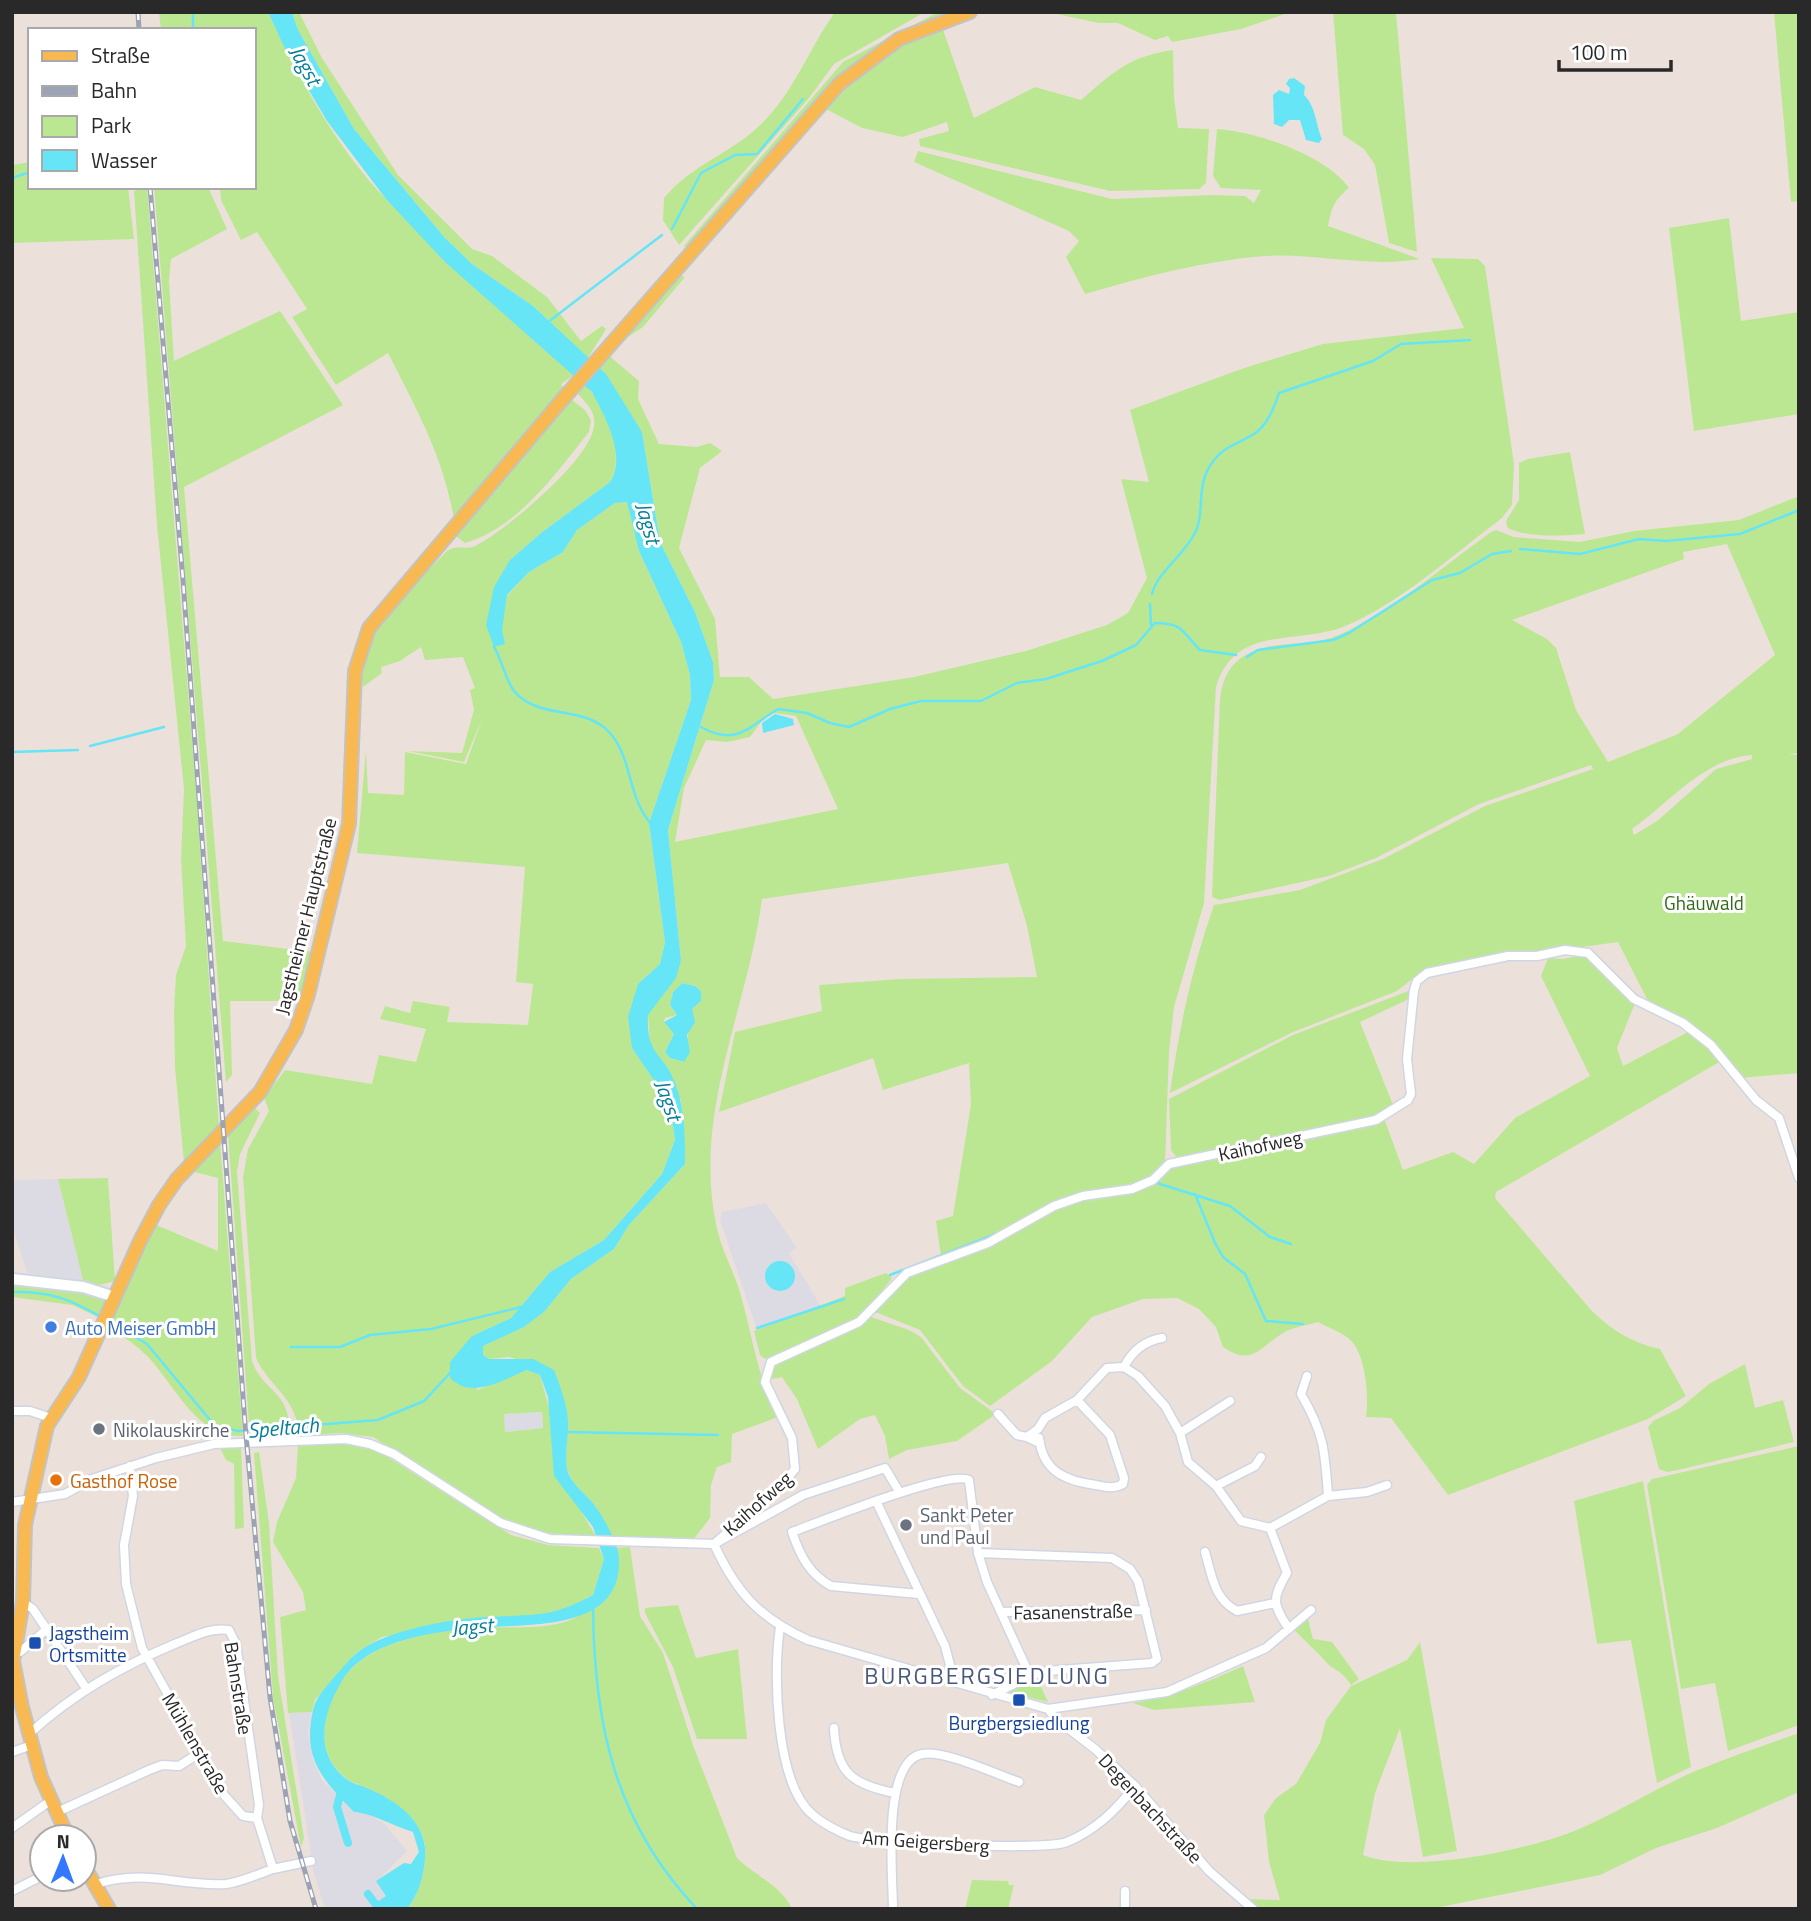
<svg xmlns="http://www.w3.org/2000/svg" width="1811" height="1921" font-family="'Titillium Web',sans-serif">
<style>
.industrial{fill:#dcdbe4}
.green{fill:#bce792;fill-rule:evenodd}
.water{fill:#65e5f6}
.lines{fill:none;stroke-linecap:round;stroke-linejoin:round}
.stream{stroke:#65e5f6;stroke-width:2.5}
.canal{stroke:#65e5f6;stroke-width:8}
.street-casing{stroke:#cfd6e3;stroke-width:11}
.secondary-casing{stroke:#cfd6e3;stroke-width:14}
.primary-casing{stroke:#c3c3c3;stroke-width:16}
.street{stroke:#fff;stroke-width:8}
.secondary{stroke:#fff;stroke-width:10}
.primary{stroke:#f9b952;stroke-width:12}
.rail-casing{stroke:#9ca3b5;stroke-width:5}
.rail{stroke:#fff;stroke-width:2.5;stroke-dasharray:8;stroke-linecap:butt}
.shop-dot{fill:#3f7fe0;stroke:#fff;stroke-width:2.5}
.worship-dot{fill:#6b7280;stroke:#fff;stroke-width:2.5}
.food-dot{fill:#e8710a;stroke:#fff;stroke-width:2.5}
.transit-dot{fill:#1a4fb4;stroke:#fff;stroke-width:2.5}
.labels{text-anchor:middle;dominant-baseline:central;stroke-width:6;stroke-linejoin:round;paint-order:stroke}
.park-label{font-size:19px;fill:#336a15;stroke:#fff}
.street-label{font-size:19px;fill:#292929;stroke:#fff}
.shop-label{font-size:19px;fill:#366cbe;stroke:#fff;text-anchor:start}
.worship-label{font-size:19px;fill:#5b616d;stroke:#fff;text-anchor:start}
.food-label{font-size:19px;fill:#c56008;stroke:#fff;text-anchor:start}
.transit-label{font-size:19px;fill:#164399;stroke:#fff;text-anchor:start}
.water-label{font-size:21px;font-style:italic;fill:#067d9a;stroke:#fff}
.quarter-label{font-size:23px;letter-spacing:2px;fill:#47587c;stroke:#fff}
</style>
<rect width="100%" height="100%" fill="#ece1da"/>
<!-- industrial -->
<path class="industrial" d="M58,1179L83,1280L27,1273L12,1224V1180Z
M766,1203L797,1248L789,1253L821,1306L757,1330L720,1220L722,1212Z
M542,1412L543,1428L505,1432L504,1414Z
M312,1712L308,1732L313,1760L322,1780L354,1812L366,1813L385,1824L407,1851L377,1881L386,1896L371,1906L372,1909H325L314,1873L289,1713Z"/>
<!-- green -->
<path class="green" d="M159,12H268C298,77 337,149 387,200C446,262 511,318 574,375L561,384L564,388L555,402L454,520C444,458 416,408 388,353L336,385L292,317L307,309L257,232L241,240L221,200L220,187H254V30H161Z
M292,12H299L322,58L398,175L472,249L492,256L547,297L581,341L602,326L606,329L588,358L533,306L472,264L445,238L354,129L298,30Z
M835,12H925L834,64L809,98L679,245L663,220L664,198C694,163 728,155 758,127C793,95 808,50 835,12Z
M938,12H953L907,30L837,77L692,245L683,247L843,62Z
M1047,12H1291L1241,29L1172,42L1168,36L1155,40L1118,23H1099Z
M1333,12H1396L1417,252L1389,243L1375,165L1364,149L1343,135Z
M1774,12H1799V201L1791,202Z
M942,27L974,118L1035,87L1081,100C1113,72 1130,56 1173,50L1174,98L1178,128L1209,129L1206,183L1199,189L1110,191L920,146L919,139L949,131L947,122L903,137L862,128L826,109C837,76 910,40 942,27Z
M1217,129C1256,131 1327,156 1349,188C1333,201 1332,208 1328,226L1420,259C1368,268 1316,253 1264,256C1203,261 1144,277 1085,294L1066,257L1079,241L1069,231L914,162L918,151L1112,199L1212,195L1245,196L1254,203L1261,190L1221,188L1213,176Z
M30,162V187H128L134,239L12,243V165Z
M147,187L196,790L219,1127L184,1163L175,1068L174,1010L176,975L186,946L181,858L184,789L157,525L134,191Z
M154,187H208L227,229L171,259L169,280L174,361L280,311L343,405L184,487L223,941L313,952L300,1001H230L232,1075L226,1082Z
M1729,218L1741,321L1799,312V414L1694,431L1669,228Z
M1431,258L1478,259L1485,266L1514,464L1512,505L1502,518C1454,554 1398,605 1343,627C1296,645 1235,624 1216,687L1204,903L1174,1007L1169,1052L1165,1162L1147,1179L1126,1188L1067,1197L997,1236L941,1256L936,1221L953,1216L971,1104L969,1063L883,1090L873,1058L719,1112L735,1032L822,1011L819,985L900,979L1037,977L1027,926L1008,863L762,899C748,1008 693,1111 716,1224C720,1246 732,1268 739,1289C752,1332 757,1377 778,1417L732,1434L731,1462L717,1467L711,1485L710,1518L693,1540L611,1538L596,1507L572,1481L567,1469L554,1370L509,1357L489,1359L483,1355V1345L524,1327L544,1312L571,1279L614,1249L629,1225L685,1164L681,1101L650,1046L648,1015L681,960L668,830L714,680L713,662L695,612L660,542L642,432L598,366L607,354L639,381L638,399L659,444L697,447L710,443L722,451L700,468L679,548L715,619L720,677H749L773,699L914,677L1026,651L1107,625L1128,613L1147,578L1121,479L1149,482L1130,410L1244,368L1323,344L1464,328ZM774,713L796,716L838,809L675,842L684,788L706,740L727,742L750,737L764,718ZM682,983L695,986L701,991V1001L692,1009L684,1062L670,1058L665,1052L674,1034L664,1022L665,1018L677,1015L670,1005L673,992Z
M678,275L685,277L643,327L625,339Z
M585,385C607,405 626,456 610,482L541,533L510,560L501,630L507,596L529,572L563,552L577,530L615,503L628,502L639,551L681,642L690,675L691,700L649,823L665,942L660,964L638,984L632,1048L670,1104L675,1140L662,1174L604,1240L550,1272L511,1318L472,1336L477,1390L527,1370L540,1375L575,1501L597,1538C562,1537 529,1531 498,1517L373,1437L340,1433L309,1435L299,1430C292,1393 270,1388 256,1358L243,1177L248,1149L269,1111L264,1098L285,1070L372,1084L379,1055L416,1062L426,1029L380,1019L385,1006L410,1013L413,1001L450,1007L447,1022L528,1025L533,984L516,982L525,867L357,853L366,750L368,793L404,795L405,752L466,764L482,719L464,762L408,751L462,753L474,710L470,690L475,688L463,657L425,660L421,647L400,661L381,667L382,673L363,687C352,638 416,583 447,551C457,544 467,551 477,545C506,530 591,459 594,426C596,412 587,404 578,394ZM542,1412L543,1428L505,1432L504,1414Z
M571,399L585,410L591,420L589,432C556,473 518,528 465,543L453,534Z
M1570,452L1585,534C1566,536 1522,538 1507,527L1506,521L1519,500V463L1528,459Z
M1799,496V753L1788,754L1799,755V1073L1740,1078L1702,1033L1683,1017L1651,1007L1618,942L1447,966L1419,974L1397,991L1291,1033L1170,1093C1179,1028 1192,968 1214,905L1300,890L1383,859L1485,806L1593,769L1591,765L1479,804L1376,858L1329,876L1220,900L1212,897L1220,700C1222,684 1226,669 1241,658C1271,637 1308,649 1339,635C1395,609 1442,567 1491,532L1496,530L1514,537L1580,542L1634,531L1739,520ZM1727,544L1775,655L1678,734L1608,762L1576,710L1556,648L1547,639L1512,620L1684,559L1683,552ZM1752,755V759L1716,769L1657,821L1634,835L1632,829C1669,803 1705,758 1752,755Z
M1583,955L1591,957L1635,1003L1617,1048L1623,1066L1690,1031L1721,1061L1496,1192L1495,1198L1592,1311C1613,1331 1632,1343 1660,1349L1686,1396L1648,1419L1448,1495L1391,1418L1366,1417C1369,1397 1366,1351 1348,1338C1339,1331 1327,1327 1318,1322C1308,1325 1294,1327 1285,1332C1261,1345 1253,1368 1223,1347L1216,1327L1199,1309L1177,1298L1143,1299L1092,1317L1052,1361L990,1406L963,1386L920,1330L873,1311L910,1273L989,1244L1058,1206L1079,1199L1120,1194L1175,1165L1384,1118L1403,1170L1453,1152L1474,1164L1515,1118L1590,1076L1541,976L1548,958L1563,959Z
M1411,990V998L1360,1022L1393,1105L1373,1118L1185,1157L1177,1158L1171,1150L1169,1099L1293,1035Z
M255,1108L260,1113L240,1154L237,1172L252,1361C263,1392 288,1389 290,1430L287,1434L250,1437L228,1133Z
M220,1140L243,1436C195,1437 176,1386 147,1356C136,1345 121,1335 108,1326L154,1224L218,1251V1178L191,1171Z
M108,1178L115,1281L99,1285L83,1280L58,1179Z
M886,1273L892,1278L863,1315L774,1356L765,1359L760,1355L754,1331L845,1296V1288Z
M12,1283L97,1294L104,1300L105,1306L98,1317L72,1305L12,1297Z
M868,1316L909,1330L921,1337L960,1388L996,1414L957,1441L907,1450L889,1459L885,1436L875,1415L860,1419L818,1449L797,1399L782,1377L768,1380L771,1364Z
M1745,1364L1755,1408L1783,1400L1794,1442L1678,1470L1667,1472L1659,1469L1648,1427L1653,1421L1680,1408L1709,1384Z
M340,1443L362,1446L383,1454L511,1535L548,1545L599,1548L604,1559L593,1595L567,1609L537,1617H485L382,1637L357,1652L315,1700L312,1712L288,1713L280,1617L306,1610L303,1592L273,1542L277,1522L296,1478L298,1444Z
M241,1445L244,1528L235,1529L234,1464L226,1460L220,1448Z
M1799,1446V1725L1728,1751L1715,1683L1681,1689L1647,1485L1652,1479Z
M259,1452L269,1523L278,1676L304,1838L301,1847L273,1697L254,1453Z
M1643,1481L1691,1767L1657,1783L1631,1640L1597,1644L1574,1501Z
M630,1547L640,1616L663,1653L694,1748L737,1858C755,1876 781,1885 792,1909H407C419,1893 423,1879 425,1860C429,1823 401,1806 371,1790C364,1786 354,1784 347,1779C313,1754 322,1711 342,1680C369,1640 434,1631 477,1628C511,1625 552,1633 582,1614C593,1607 611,1569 619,1557L615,1548Z
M678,1605L696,1658L738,1649L747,1739H697L673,1667L645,1613V1608Z
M1307,1615L1313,1639L1332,1642L1359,1679L1351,1685C1341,1669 1334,1671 1326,1662C1316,1650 1303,1640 1293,1628Z
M1420,1642L1457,1851L1423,1857L1400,1728L1375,1793L1363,1855C1414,1875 1538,1849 1588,1825C1625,1808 1660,1786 1698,1770C1731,1756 1765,1745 1799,1733V1792L1717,1828L1656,1848L1600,1875L1430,1909H1257L1246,1899L1280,1900L1269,1862L1264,1815L1276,1798L1296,1784L1320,1743L1326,1720L1351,1686L1407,1660Z
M1243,1666L1255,1702L1154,1710L1133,1703C1172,1697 1207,1682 1243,1666Z
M1037,1678L1048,1702L1007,1692Z
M972,1880L1008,1881L1009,1885H1014L1008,1909H965Z"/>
<!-- water -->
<path class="water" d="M268,12H292L298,30L354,129L445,238L472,264L533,306L606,374L642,432L660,542L695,612L713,662L714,680L668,830L681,960L676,978L648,1015C646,1057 664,1052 675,1083C685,1109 685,1137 685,1164L629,1225L614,1249L571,1279L544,1312L524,1327L483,1346V1355L489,1359H533L554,1370C560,1386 567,1403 568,1421C569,1437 564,1453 567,1469C571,1485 586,1493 595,1506C604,1518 619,1545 619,1559C622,1634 525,1623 476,1628C433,1632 367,1640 342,1681C323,1712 312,1754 348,1780C353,1784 361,1785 367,1788C399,1802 429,1823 425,1860C423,1879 419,1893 407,1909L371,1906L386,1896L376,1881L404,1863L411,1864L419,1852L413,1832C394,1826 371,1813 354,1812C322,1779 302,1759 313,1710C316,1696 327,1686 336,1675C343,1668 350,1658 358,1652C387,1630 450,1619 486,1617C533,1614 549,1619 593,1595L604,1559L593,1527L554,1476L548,1397L540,1375L527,1370C502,1380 472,1400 450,1378V1362L472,1336L511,1318L550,1272L604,1240L662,1174L675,1140L670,1104L632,1048L628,1017L638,984L660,964L665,942L649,823L691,700L690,675L681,642L639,551L627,502L615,503L577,530L563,552L529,572L507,595L502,630L505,644L494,647L486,625L494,587L510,560L541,533L610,482C627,455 605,417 592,392L445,262L386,199L327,121L287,53Z
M1294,78L1305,86L1304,95C1316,106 1316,126 1322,139L1319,143L1306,140L1300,120H1289L1282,127L1274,124L1273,95L1279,90L1289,94L1290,88L1286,84L1289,79Z
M775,714L793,719L794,725L763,733L762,723Z
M682,983L695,986L701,991V1001L692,1009L695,1022L687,1035L690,1052L684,1062L670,1058L665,1052L674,1034L664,1022L677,1015L670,1005L673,992Z
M765 1276a15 15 0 1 1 30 0a15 15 0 1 1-30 0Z"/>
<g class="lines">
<!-- stream -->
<path class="stream" d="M193,12V30
M12,178L30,172
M672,229L701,173L735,155L757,154L803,99
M548,322L662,235
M1520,549L1580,554L1639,539L1666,541L1740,534L1799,510
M1152,594C1156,574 1184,555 1195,533C1206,511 1194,485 1214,460C1225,446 1240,443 1254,434C1268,425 1274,407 1279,393L1373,361L1401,344L1470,340
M1150,604L1151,625
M494,647C502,660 506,681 514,691C539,721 584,704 610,733C633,759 627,798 652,825
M1247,657L1258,650L1333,640L1349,633L1432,580L1460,573L1492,554L1511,551
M701,727C737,747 748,727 778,709L807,713L830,723L849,727L890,709L921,701H981L1017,683L1046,679L1102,661L1136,645L1155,623C1184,623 1182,632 1200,650L1236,655
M90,746L164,727
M12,752L78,750
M1157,1183L1230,1206L1270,1237L1291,1244
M1195,1194L1215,1243L1223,1257L1245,1274L1266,1321L1303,1324
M1057,1201L1080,1193
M890,1275L996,1234
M12,1292C49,1291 70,1299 101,1317
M875,1312L884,1301
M110,1322L147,1344L215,1426L238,1431L378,1420L424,1401L451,1372
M757,1328L844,1299
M291,1347H340L370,1335L431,1329L521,1307
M567,1432L718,1435
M593,1607C594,1724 614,1821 697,1909"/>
<!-- canal -->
<path class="canal" d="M341,1791L337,1807L348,1843
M368,1894L379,1909"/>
<defs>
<path id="street" d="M1124,1367C1132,1351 1145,1341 1162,1338
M1307,1376L1301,1394C1324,1433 1325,1451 1328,1496
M12,1411H30L51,1418
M998,1414L1017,1435L1027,1437
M1180,1433L1230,1401
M1039,1438C1043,1472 1066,1481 1096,1485C1106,1487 1114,1489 1123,1484L1124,1478L1110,1435L1077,1400
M1040,1443L1027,1437L1038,1429L1045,1418L1077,1400L1107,1368L1124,1367L1138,1376L1165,1406L1180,1433L1188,1462L1216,1486L1241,1521L1270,1528L1287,1573C1272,1598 1272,1604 1289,1629
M1216,1486L1255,1466L1261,1457
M12,1502L65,1494L92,1479L156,1458L214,1444L346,1439L370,1444L394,1454L501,1523L550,1539L714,1544C736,1592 759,1618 808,1640L1048,1709L1167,1692L1266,1648L1311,1610
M877,1503L945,1646L950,1665L947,1679
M1270,1528L1328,1496L1367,1492L1387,1485
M716,1543L803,1495L885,1468L900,1493
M714,1544L780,1487L795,1469L792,1438L765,1382L771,1362L859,1322L907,1273L988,1243L1054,1206L1083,1196L1132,1189L1153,1180L1169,1164L1376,1120L1408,1100L1411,1094L1407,1059L1414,990L1417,981L1427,973L1508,956H1537L1565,950L1588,953L1634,999L1683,1023L1711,1045L1756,1100L1779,1118L1799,1178
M1205,1552C1212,1576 1214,1599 1237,1611L1275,1603
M978,1553L1112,1558L1130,1569L1138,1581L1157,1659L1152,1663L1047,1671L1030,1676
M919,1594L831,1586C809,1574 800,1555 792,1532C820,1522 950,1469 969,1480L978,1553L987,1582L1030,1676L992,1695
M23,1602L33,1609L86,1688
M1001,1612L1146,1610
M780,1627C773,1672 775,1784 813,1815C822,1823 839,1832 850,1836C873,1843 1046,1851 1067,1842C1096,1830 1116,1810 1135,1786
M13,1651L20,1652L47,1629
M1048,1709L1056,1719L1095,1749L1135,1786L1209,1871L1253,1909
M834,1728C836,1773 853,1785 895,1793
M29,1734C74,1693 122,1666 177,1643C195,1636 210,1627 229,1630L236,1644L259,1805L257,1818
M12,1752L32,1745
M55,1813L149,1770L162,1765L179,1766L198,1754
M12,1828L50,1801
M273,1869L311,1861
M96,1884C149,1868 177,1887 226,1884C242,1882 258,1874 273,1869L257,1818L243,1816L224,1795L142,1648L126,1584L124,1545L133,1496L130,1466
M12,1891L42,1876
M893,1909C893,1877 881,1762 922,1754C946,1750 995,1774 1019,1782
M1125,1909V1891"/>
<path id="secondary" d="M12,1279L83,1287L115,1297"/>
<path id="primary" d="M68,1837L41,1777L22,1707L13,1661L23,1602L25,1525L47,1426L79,1377L140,1241L159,1205L177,1179L260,1092L296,1030L308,995L349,824L355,671L369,628L562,400L839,84L899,39L970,12
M84,1866L109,1909"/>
</defs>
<!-- street casing -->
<use href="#street" class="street-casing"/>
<!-- secondary casing -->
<use href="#secondary" class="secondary-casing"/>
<!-- primary casing -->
<use href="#primary" class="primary-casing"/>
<!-- street -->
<use href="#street" class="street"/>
<!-- secondary -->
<use href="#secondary" class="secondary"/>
<!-- primary -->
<use href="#primary" class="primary"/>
<defs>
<path id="rail" d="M138,12L139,30
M150,187L183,580L245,1424L270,1697L290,1821L316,1909"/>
</defs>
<!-- rail casing -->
<use href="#rail" class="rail-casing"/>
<!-- rail -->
<use href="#rail" class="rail"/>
</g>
<!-- markers -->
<circle class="shop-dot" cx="51" cy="1327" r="7"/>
<g class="worship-dot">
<circle cx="99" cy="1429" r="7"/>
<circle cx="906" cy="1525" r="7"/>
</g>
<circle class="food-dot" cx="56" cy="1480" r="7"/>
<g class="transit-dot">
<rect x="28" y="1636" width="14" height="14" rx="3.5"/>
<rect x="1012" y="1693" width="14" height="14" rx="3.5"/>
</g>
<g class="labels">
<!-- park labels -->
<g class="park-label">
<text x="1704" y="902">Ghäuwald</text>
</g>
<!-- street labels -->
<g class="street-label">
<text transform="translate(305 916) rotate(-76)">Jagstheimer Hauptstraße</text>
<text transform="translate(1260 1145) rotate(-12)">Kaihofweg</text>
<text transform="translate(757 1503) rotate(-42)">Kaihofweg</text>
<text transform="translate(1073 1611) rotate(-1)">Fasanenstraße</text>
<text transform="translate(239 1688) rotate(81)">Bahnstraße</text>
<text transform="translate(196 1743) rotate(60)">Mühlenstraße</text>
<text transform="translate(1151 1808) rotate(47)">Degenbachstraße</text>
<text transform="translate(926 1841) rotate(4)">Am Geigersberg</text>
</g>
<!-- shop labels -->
<g class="shop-label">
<text x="65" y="1327">Auto Meiser GmbH</text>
</g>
<!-- worship labels -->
<g class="worship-label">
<text x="113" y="1429">Nikolauskirche</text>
<text x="920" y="1514">Sankt Peter<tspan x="920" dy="22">und Paul</tspan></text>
</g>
<!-- food labels -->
<g class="food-label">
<text x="70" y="1480">Gasthof Rose</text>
</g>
<!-- transit labels -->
<g class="transit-label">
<text x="49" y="1632">Jagstheim<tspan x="49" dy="22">Ortsmitte</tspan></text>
<text x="1019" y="1722" text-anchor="middle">Burgbergsiedlung</text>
</g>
<!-- water labels -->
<g class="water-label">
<text transform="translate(306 65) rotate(61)">Jagst</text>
<text transform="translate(649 523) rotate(75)">Jagst</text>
<text transform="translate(669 1100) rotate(71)">Jagst</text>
<text transform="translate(283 1427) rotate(-5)">Speltach</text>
<text transform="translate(472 1626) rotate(-5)">Jagst</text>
</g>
<!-- quarter labels -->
<g class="quarter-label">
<text x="987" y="1675">BURGBERGSIEDLUNG</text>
</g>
</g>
<!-- border -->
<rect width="1811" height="1921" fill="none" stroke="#292929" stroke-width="28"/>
<!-- legend -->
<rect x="28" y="28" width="228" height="161" fill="#ffffff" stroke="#a9a9a9" stroke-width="2"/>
<rect x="42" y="51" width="35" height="10" fill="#f9b952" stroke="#a9a9a9" stroke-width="2"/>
<text x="91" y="63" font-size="21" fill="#292929">Straße</text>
<rect x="42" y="86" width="35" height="10" fill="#9ca3b5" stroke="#a9a9a9" stroke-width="2"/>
<text x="91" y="98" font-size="21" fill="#292929">Bahn</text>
<rect x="42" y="116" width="35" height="21" fill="#bce792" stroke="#a9a9a9" stroke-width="2"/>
<text x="91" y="133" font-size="21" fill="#292929">Park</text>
<rect x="42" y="150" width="35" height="21" fill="#65e5f6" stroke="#a9a9a9" stroke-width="2"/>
<text x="91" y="168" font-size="21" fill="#292929">Wasser</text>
<!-- north arrow -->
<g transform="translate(63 1858) rotate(1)"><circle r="33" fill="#ffffff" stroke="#a9a9a9" stroke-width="2"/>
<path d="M0-5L12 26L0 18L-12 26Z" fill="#3478ff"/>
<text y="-10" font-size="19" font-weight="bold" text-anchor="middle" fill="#292929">N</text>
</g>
<!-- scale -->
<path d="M1559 60v10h112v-10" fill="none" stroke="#292929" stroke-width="3.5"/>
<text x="1570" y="60" font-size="21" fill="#292929" stroke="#ffffff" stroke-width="5" paint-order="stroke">100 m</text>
</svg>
